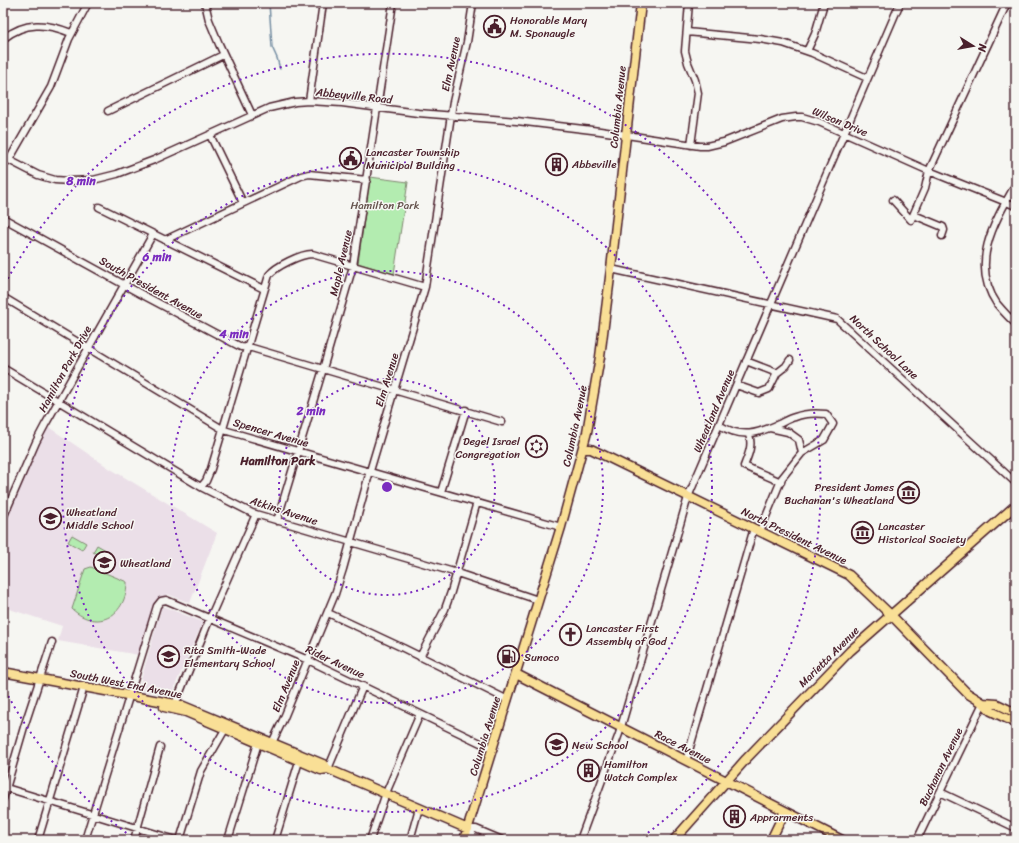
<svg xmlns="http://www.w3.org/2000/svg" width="1019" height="843" font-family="Sriracha,sans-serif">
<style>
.built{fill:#ebdfe8}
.green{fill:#b3ecb0;stroke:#7e866e}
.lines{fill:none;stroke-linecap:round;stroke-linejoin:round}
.stream{stroke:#748da2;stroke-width:1.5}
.minor-casing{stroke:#4a1f2b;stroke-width:9}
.major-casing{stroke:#4a1f2b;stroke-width:11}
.minor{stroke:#f6f6f2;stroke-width:6}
.major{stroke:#f9df96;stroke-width:8}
.ring{fill:none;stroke:#7b2cbf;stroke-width:2;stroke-dasharray:2 4}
.labels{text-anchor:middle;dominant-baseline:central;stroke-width:3;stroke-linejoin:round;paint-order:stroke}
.poi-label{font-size:11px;fill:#4a1f2b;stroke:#f6f6f2;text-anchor:start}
.street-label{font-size:11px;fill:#4a1f2b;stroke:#f6f6f2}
.park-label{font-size:11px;fill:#64524c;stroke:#f6f6f2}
.neighbourhood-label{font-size:12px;font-weight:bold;fill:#4a1f2b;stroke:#f6f6f2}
.centre{fill:#7b2cbf;stroke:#f6f6f2;stroke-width:2}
.ring-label{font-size:12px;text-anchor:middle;font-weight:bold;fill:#7b2cbf;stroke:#f6f6f2;stroke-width:3;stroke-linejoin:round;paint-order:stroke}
</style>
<rect width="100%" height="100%" fill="#f6f6f2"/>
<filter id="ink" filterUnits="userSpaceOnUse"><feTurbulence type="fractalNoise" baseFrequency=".025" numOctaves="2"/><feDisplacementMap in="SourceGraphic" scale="8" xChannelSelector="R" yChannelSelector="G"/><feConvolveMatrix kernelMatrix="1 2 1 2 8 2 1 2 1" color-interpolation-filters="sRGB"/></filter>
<g filter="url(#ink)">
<!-- built -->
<path class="built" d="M41,425L50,428L109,468L217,533L190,603L167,594L157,602L139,655L58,641L62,626L3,607V511Z
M162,606L203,622L171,695L138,690Z"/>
<!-- green -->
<path class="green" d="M370,177L408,182L394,274L358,263Z
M72,535L86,543L82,550L68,542Z
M97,545L111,553L108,560L93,552Z
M91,567L127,582C127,615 98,633 72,609L85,569Z"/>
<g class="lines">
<!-- stream -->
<path class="stream" d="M269,3L272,47L277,58L280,69"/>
<defs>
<path id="minor" d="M205,3L209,20L219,44L252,115
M689,3L685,51L688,63L695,80L698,93L691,145
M687,32L760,39L783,43L812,53L867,78
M3,39C25,21 47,23 71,33
M807,51L815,34L824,3
M309,101L323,3
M108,111L223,55
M210,135L243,203
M3,157L38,175L55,180L70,181L93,180L117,174L154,160L269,108L295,102L309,101L342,103L418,113L517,121L600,131L700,146H707L724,142L782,119L796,117H802L819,122L929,171L1016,206
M9,160L51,87L69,39L88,3
M1016,184C995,221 969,263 997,304C1003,311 1009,318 1016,324
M893,200L911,220L925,188L929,171L1007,3
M99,207L264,289
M914,215L943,227L944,230L942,236
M3,218L141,294L241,347L252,348L502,422
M165,240L301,176L309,174L367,180
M611,269L837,319L1016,483
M3,297L224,430L561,527
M746,361L777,373
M3,368L201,487L252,513L457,573L538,600
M736,385L759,393L769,389L777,373L786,366L790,360
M719,425C742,439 757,434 781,423C785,421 790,418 795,417C805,413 816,413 826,414L833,424L824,440L802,453L782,478L760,531
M770,428L788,432L799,440L802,453
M749,435C753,445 748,456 744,466L781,482
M201,487L206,481L211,469L269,275C276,266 301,254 312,254L425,287
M441,492L466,410
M3,518L36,442L45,425L153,234
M277,521L323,369L353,266L393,3
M328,613L403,648L508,700
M420,657L445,609L451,592L477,502
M174,707L210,618L256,514
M271,745L283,720L335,594L343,569L370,471L425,287L453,102L467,42L473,3
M686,761L754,528
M328,769L363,686
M3,787L176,840
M940,792L1016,828
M3,799L24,727L52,642
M468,829H476L502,840
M468,829L474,836L484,840
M38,840L84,687
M85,840L157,606L161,601L166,600L308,660L493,749
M134,840L160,747
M180,840L201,771L227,726
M228,840L258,743
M275,840L300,758
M370,840L386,793L420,714
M410,840L419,808
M580,840L619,734L688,497L900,3
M917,840L983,703"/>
<path id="major" d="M583,449H591L849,575L894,618L967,693L983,703L991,711L1016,723
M3,672L181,705L323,764L328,769L468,829
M516,674L842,840
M983,703L997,704L1016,713
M164,707L186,712L321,770L328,769
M464,840L561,527L587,432L600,357L611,269L641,3
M674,840L746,759L850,651L1016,505
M771,840L785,811"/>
</defs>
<!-- minor casing -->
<use href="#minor" class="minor-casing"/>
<!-- major casing -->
<use href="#major" class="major-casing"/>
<!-- minor -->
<use href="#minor" class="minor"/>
<!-- major -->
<use href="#major" class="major"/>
</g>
</g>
<!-- distance rings -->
<g class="ring">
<circle cx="387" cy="487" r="108"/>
<circle cx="387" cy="487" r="216"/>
<circle cx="387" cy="487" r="325"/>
<path d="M136 840A433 433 0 0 1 5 690M5 284A433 433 0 1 1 638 840"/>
</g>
<!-- icons -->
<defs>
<symbol id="civic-ring" viewBox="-11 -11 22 22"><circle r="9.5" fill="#f6f6f2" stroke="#4a1f2b" stroke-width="1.5"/><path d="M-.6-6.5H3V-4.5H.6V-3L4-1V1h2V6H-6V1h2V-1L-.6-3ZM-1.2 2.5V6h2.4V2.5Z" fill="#4a1f2b"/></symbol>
<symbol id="building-ring" viewBox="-11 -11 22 22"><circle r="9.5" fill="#f6f6f2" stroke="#4a1f2b" stroke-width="1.5"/><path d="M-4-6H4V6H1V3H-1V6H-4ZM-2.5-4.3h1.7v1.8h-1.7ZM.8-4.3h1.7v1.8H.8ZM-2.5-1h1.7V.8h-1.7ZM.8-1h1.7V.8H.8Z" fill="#4a1f2b"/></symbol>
<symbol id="synagogue-ring" viewBox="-11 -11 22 22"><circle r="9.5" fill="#f6f6f2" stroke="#4a1f2b" stroke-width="1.5"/><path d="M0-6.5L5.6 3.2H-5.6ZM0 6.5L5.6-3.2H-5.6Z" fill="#4a1f2b"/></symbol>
<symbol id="museum-ring" viewBox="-11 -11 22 22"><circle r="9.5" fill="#f6f6f2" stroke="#4a1f2b" stroke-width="1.5"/><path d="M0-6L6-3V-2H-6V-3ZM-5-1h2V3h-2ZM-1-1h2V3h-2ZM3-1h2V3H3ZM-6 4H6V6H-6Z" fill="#4a1f2b"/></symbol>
<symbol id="school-ring" viewBox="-11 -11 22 22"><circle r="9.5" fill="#f6f6f2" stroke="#4a1f2b" stroke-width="1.5"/><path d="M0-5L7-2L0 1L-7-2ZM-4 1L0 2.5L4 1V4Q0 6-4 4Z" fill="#4a1f2b"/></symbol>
<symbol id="church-ring" viewBox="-11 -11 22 22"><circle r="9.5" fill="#f6f6f2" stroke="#4a1f2b" stroke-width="1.5"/><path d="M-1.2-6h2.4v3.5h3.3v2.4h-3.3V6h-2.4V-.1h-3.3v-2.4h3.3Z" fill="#4a1f2b"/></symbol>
<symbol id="fuel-ring" viewBox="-11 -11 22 22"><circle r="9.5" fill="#f6f6f2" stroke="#4a1f2b" stroke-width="1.5"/><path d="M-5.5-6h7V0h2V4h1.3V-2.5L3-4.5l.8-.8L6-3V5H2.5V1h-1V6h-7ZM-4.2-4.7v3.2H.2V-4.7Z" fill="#4a1f2b"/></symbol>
</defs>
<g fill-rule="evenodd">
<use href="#civic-ring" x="482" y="14" width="25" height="25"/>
<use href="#civic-ring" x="338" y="146" width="25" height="25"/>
<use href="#building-ring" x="544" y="152" width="25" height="25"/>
<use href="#synagogue-ring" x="524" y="434" width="25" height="25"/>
<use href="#museum-ring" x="896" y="480" width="25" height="25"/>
<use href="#school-ring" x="38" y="506" width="25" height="25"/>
<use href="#museum-ring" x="850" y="520" width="25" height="25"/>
<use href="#school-ring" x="92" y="550" width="25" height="25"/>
<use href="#church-ring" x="558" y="622" width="25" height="25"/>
<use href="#school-ring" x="156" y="644" width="25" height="25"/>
<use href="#fuel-ring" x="496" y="644" width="25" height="25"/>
<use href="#school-ring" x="544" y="732" width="25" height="25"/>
<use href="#building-ring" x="576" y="758" width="25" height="25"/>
<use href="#building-ring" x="722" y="804" width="25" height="25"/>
</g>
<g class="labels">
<!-- poi labels -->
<g class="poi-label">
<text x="510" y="20">Honorable Mary<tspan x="510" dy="13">M. Sponaugle</tspan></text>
<text x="366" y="152">Lancaster Township<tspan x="366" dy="13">Municipal Building</tspan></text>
<text x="572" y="164">Abbeville</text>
<text x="520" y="441" text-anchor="end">Degel Israel<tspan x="520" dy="13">Congregation</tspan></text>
<text x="894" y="487" text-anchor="end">President James<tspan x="894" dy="13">Buchanan's Wheatland</tspan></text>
<text x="66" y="512">Wheatland<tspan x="66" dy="13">Middle School</tspan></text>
<text x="878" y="526">Lancaster<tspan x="878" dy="13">Historical Society</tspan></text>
<text x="120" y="563">Wheatland</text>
<text x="586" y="628">Lancaster First<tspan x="586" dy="13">Assembly of God</tspan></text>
<text x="184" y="650">Rita Smith-Wade<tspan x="184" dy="13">Elementary School</tspan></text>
<text x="524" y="657">Sunoco</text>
<text x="572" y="745">New School</text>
<text x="604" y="764">Hamilton<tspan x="604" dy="13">Watch Complex</tspan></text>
<text x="750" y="817">Apprarments</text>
</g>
<!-- street labels -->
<g class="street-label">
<text transform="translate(451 64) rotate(-78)">Elm Avenue</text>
<text transform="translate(354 96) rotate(6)">Abbeyville Road</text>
<text transform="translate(618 107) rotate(-84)">Columbia Avenue</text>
<text transform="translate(840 122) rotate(23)">Wilson Drive</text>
<text transform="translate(341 263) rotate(-77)">Maple Avenue</text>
<text transform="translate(151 288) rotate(29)">South President Avenue</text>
<text transform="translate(884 347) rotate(43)">North School Lane</text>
<text transform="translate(65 369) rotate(-61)">Hamilton Park Drive</text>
<text transform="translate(387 380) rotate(-73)">Elm Avenue</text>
<text transform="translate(714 411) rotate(-67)">Wheatland Avenue</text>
<text transform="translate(575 426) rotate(-78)">Columbia Avenue</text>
<text transform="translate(271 433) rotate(16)">Spencer Avenue</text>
<text transform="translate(284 511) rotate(18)">Atkins Avenue</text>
<text transform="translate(794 536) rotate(26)">North President Avenue</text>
<text transform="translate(829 657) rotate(-45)">Marietta Avenue</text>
<text transform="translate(335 662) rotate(25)">Rider Avenue</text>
<text transform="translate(126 684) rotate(11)">South West End Avenue</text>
<text transform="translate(286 686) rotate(-68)">Elm Avenue</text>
<text transform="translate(485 736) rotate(-73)">Columbia Avenue</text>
<text transform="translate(683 747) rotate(27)">Race Avenue</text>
<text transform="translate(941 767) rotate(-64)">Buchanan Avenue</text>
</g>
<!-- park labels -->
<g class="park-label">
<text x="385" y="205">Hamilton Park</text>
</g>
<!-- neighbourhood labels -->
<g class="neighbourhood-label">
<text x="278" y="461">Hamilton Park</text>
</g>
</g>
<circle cx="387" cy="487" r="6" class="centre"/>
<g class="ring-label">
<text x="81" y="185">8 min</text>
<text x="157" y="261">6 min</text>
<text x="234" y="338">4 min</text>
<text x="311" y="415">2 min</text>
</g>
<!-- margin -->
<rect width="1019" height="843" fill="none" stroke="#f6f6f2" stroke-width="16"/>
<rect x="8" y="8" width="1003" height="827" fill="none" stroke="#4a1f2b" stroke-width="1.5" filter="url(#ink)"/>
<!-- north arrow -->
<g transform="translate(973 46) rotate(101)" stroke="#f6f6f2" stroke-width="3" paint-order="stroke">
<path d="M0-3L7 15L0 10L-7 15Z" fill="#4a1f2b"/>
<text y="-6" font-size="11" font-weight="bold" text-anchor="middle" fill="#4a1f2b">N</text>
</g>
</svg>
